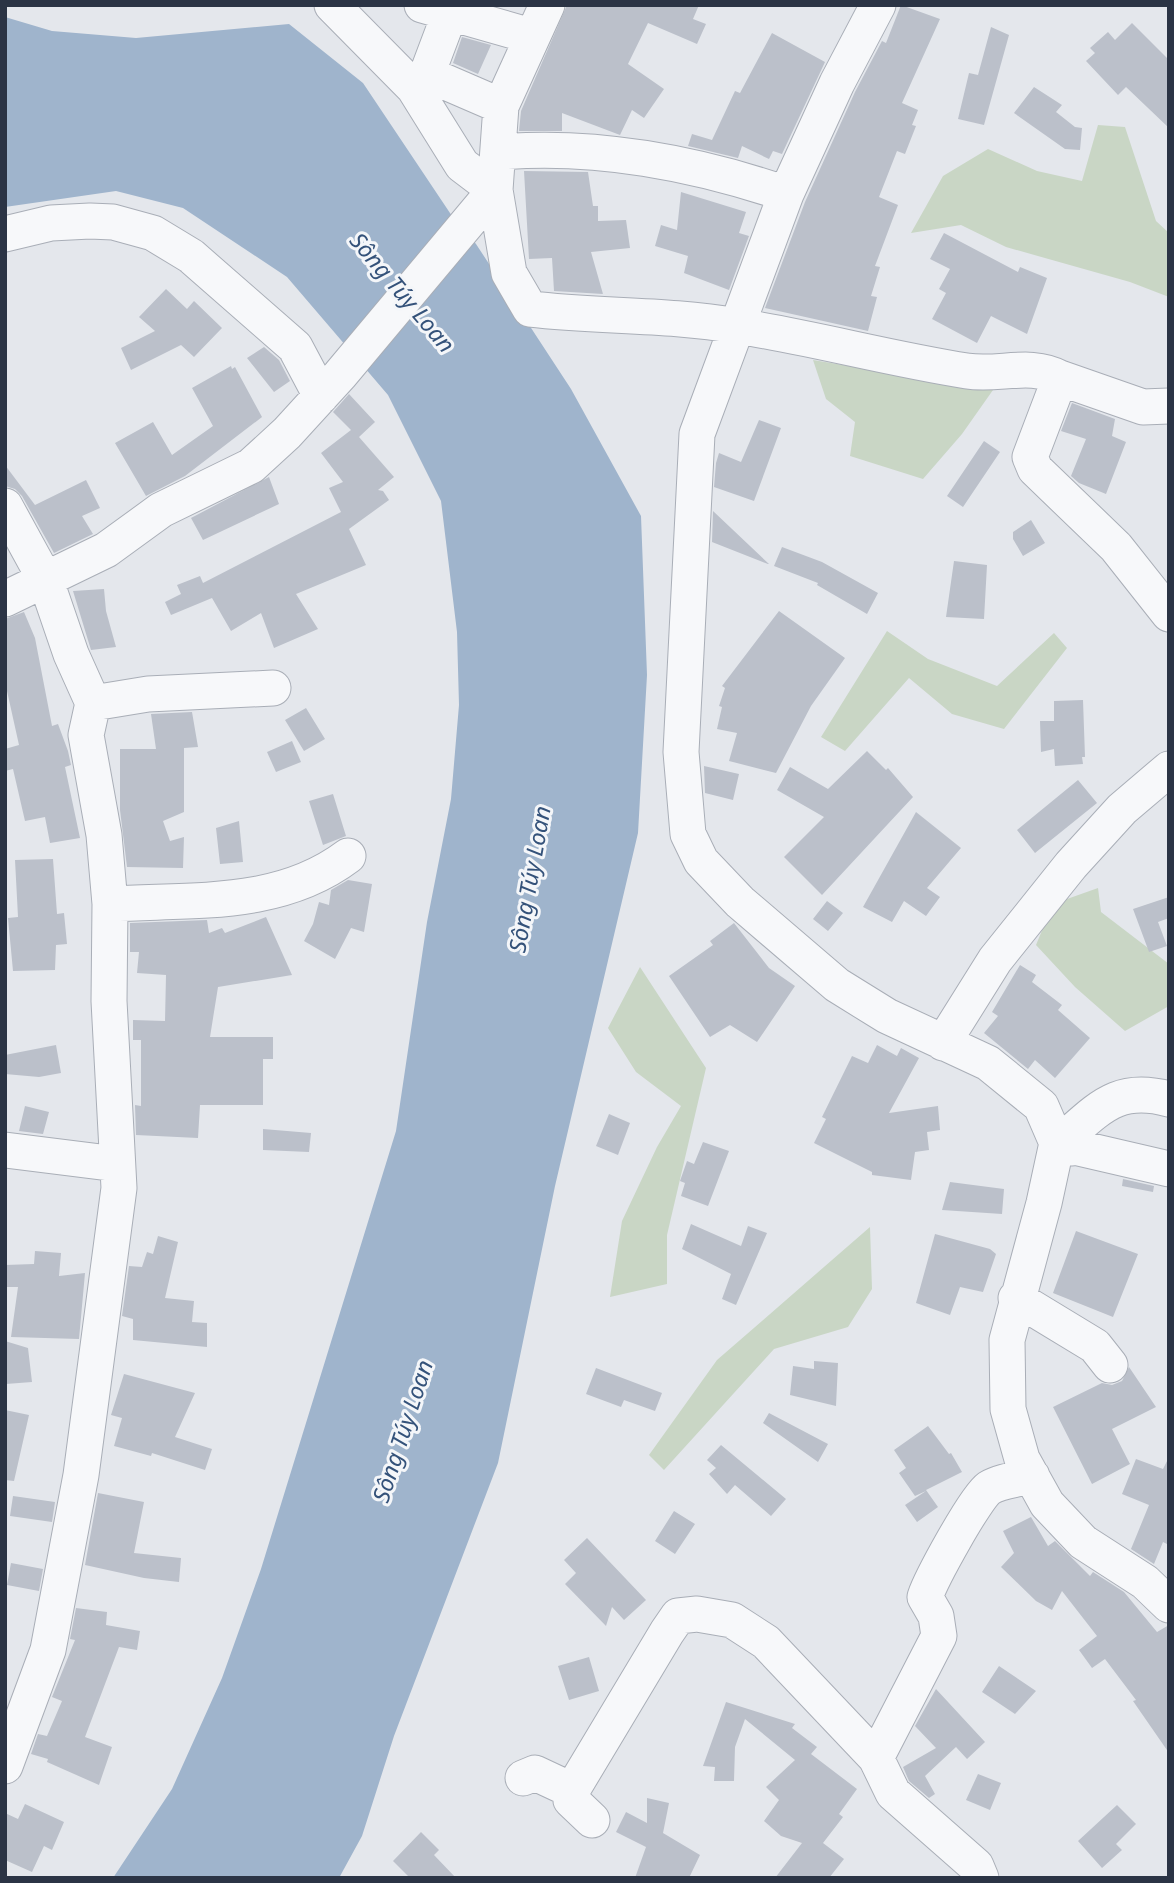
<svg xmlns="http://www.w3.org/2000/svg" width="1174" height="1883" font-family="'Noto Sans',sans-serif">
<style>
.green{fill:#c9d6c5}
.water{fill:#9fb4cc}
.building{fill:#bbc0ca}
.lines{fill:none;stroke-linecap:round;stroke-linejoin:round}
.minor-casing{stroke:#a9aeb7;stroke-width:37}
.minor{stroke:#f7f8fa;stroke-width:35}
.labels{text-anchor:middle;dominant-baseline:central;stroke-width:6;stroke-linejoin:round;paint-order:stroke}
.water-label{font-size:23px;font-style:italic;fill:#34527a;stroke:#f4f6f9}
</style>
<rect width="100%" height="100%" fill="#e4e7ec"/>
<!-- green -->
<path class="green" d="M1098,125L1125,127L1156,221L1169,233V297L1130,282L1006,247L961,225L911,233L943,176L988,149L1037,171L1082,181Z
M813,360L993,390L962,434L923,479L850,456L855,422L826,399Z
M887,631L928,659L997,686L1054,633L1067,648L1004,729L952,714L909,678L845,751L821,737Z
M1098,888L1101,912L1169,964V1006L1125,1031L1075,987L1036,945L1053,904Z
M640,967L706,1068L667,1235V1284L610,1297L622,1221L657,1147L681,1106L636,1072L608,1028Z
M870,1227L872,1289L848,1327L774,1349L664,1470L649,1455L717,1360Z"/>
<!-- water -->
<path class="water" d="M5,17L52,31L136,38L289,24L363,83L452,216L476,244L571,389L641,516L647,675L638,833L555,1186L498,1463L394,1736L362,1836L339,1878H113L172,1789L222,1678L261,1569L396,1131L427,922L451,799L459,705L457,632L441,501L388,395L287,277L183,208L116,191L5,207Z"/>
<!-- building -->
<path class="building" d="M567,5H699L693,19L706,24L697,44L648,23L628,64L664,89L644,118L632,110L620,135L562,113V131H519L521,111Z
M901,5L940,19L902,103L918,110L912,125L916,126L905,154L897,151L879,197L898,205L875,266L880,267L871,296L877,297L868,331L765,308L805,202L855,92L882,41L886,43Z
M1132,23L1169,60V128L1126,87L1118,95L1086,61L1095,53L1090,48L1108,32L1115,40Z
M991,27L1009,35L984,125L958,119L969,73L978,75Z
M772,33L825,62L782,154L773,151L769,159L742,146L738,158L688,146L692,134L712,140L735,91L740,93Z
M462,37L491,45L478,74L453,63Z
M1034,87L1062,105L1056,112L1075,127L1082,128L1080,150L1065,149L1014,113Z
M524,171L588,172L593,206H598V221L626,220L630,248L591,252L603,294L554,291L552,258L529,259Z
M681,192L746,212L739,233L749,236L729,290L684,273L688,256L655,246L661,225L677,230Z
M944,233L1018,272L1020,267L1047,278L1027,334L991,316L977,343L932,319L946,293L939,289L950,269L930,259Z
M166,289L187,309L194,301L222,328L194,357L181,345L131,370L121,348L155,331L139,317Z
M264,347L279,360L290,381L274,392L247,358Z
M231,366L232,369L235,367L262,417L185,476L146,496L115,443L153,422L172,455L213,426L192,388Z
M349,394L375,422L359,437L394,477L378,490L383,491L389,500L349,529L366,565L296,594L318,629L274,648L261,613L231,631L212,598L171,615L165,602L181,594L177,585L200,576L203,583L341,512L329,488L343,482L321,453L351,430L333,412Z
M1072,403L1115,419L1112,436L1126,442L1106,494L1079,483L1071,476L1086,439L1061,431Z
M759,420L781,428L754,501L714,487L716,463L719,453L741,462Z
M984,441L1000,452L963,507L947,496Z
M5,465L35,505L86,480L100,508L82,516L93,534L54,553L22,496L15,489L5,486Z
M269,477L279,504L203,540L191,518Z
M713,511L769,564H768L712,542Z
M1031,520L1045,543L1023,556L1013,539V532Z
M782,547L822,562L878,593L867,614L817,585L818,583L774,566Z
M954,561L987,565L984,619L946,617Z
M104,589L106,611L116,647L91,650L73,591Z
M779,611L845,658L811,706L776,773L729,761L737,733L717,729L722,707L719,706L725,688L722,686Z
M24,612L35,638L52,726L58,724L68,751L71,765L65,767L80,838L50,843L45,817L25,821L13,769L5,771V749L19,745L5,682V619Z
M1083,700L1085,757H1082L1083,764L1055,766L1054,749L1041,752L1040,721H1054V701Z
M306,708L325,739L304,751L285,720Z
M192,712L198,747L184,748V812L163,821L170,841L184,837L183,868L127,867L120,810V749H156L151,714Z
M292,741L301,762L276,772L267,752Z
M867,751L886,770L888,768L913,797L822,895L784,857L824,817L777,790L790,767L828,789Z
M704,766L739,774L733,800L705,793Z
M1078,780L1097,803L1035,853L1017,830Z
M333,794L346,836L323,845L309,801Z
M916,812L961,848L927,888L940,897L926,916L904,901L892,922L863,907Z
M239,821L243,862L220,864L216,828Z
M53,859L57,914L64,913L67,944L56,945L55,970L13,971L8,918L18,917L15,860Z
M348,880L372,884L364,932L351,928L335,959L304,941L313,924L319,902L329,905L331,890Z
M1169,897V918L1158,922L1167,946L1149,952L1133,909Z
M827,901L843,913L828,931L813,919Z
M266,917L292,975L218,987L210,1037H273V1059H263V1105H200L198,1138L136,1135L135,1105L141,1106V1040H133V1020L165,1021L166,975L137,973L139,952H130V923L207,920L209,933L222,928L225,933Z
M734,923L769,968L795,986L757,1042L730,1025L710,1037L669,976L713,945L710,941Z
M1020,965L1036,975L1032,982L1062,1005L1058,1010L1090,1038L1055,1078L1035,1060L1028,1069L984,1033L998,1016L992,1012Z
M56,1045L61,1073L39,1077L5,1074V1055Z
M877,1045L897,1056L901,1048L919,1058L889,1113L938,1106L940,1130L927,1132L929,1150L915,1152L911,1180L872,1175V1172L814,1143L826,1119L822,1117L852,1056L868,1063Z
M25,1106L49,1112L43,1134L19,1131Z
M609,1114L630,1123L618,1155L596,1146Z
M263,1129L311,1133L309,1152L263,1150Z
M703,1142L729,1151L708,1206L681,1196L685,1183L680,1181L687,1161L694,1164Z
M1123,1179L1154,1186L1153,1192L1122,1186Z
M950,1182L1004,1189L1002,1214L942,1210Z
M691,1224L741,1246L748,1226L767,1233L736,1305L722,1299L731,1274L682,1249Z
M1076,1231L1138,1254L1113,1317L1053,1293Z
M935,1234L990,1249L996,1254L983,1292L960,1287L950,1315L916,1303Z
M158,1236L178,1242L165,1298L194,1301L192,1322L207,1323V1347L133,1340V1319L122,1316L129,1266L142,1267L147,1252L153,1254Z
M35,1251L61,1253L59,1276L85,1273L79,1339L11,1337L18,1287H5V1265L34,1264Z
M5,1341L28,1348L32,1382L6,1384Z
M814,1361L838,1363L836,1406L790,1395L793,1366L814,1369Z
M1129,1367L1156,1407L1112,1429L1130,1464L1092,1484L1053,1407L1102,1383L1112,1385L1122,1381Z
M596,1368L662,1393L655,1411L624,1400L621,1407L586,1394Z
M124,1374L195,1393L175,1437L212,1449L205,1470L152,1453L151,1456L114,1446L122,1418L111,1415Z
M5,1410L29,1415L14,1481L5,1480Z
M769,1413L828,1444L818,1462L763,1423Z
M928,1426L949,1454L951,1453L962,1472L926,1490L938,1507L917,1522L905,1505L926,1491L915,1496L899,1473L906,1468L894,1450Z
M721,1445L786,1499L771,1516L735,1485L727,1494L709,1474L716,1468L707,1460Z
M1169,1457V1545L1163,1542L1154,1564L1131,1549L1149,1505L1122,1494L1136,1459L1163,1469Z
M98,1493L144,1502L134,1553L181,1558L179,1582L144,1578L85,1565Z
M13,1496L55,1502L52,1522L10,1516Z
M674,1511L695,1524L675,1554L655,1541Z
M1031,1517L1048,1546L1055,1541L1090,1576L1093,1572L1124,1592L1157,1632L1169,1625V1753L1133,1701L1136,1700L1105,1659L1092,1668L1079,1650L1097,1636L1062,1591L1052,1610L1036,1601L1001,1567L1014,1553L1003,1531Z
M587,1538L646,1600L624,1620L612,1607L606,1626L565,1584L576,1573L564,1560Z
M11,1563L43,1569L39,1591L7,1585Z
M76,1608L107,1612L106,1625L140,1631L137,1650L119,1647L85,1737L112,1747L99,1785L47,1762L48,1759L31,1754L38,1734L47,1736L62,1701L52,1697L75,1640L70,1639Z
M589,1657L599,1691L569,1700L558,1666Z
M999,1666L1036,1691L1015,1714L982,1692Z
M936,1689L985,1742L967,1759L956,1747L925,1776L935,1794L929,1798L909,1781L903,1767L936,1748L915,1726Z
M726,1702L795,1724L792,1728L817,1747L811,1754L857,1789L839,1814L843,1817L823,1843L844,1859L829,1878H775L802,1843L781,1836L764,1821L779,1800L766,1787L795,1760L745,1719L735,1747L734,1781H714L715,1767L703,1766Z
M978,1774L1001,1783L990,1810L966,1800Z
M647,1798L669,1803L663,1833L700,1855L689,1878H635L646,1847L616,1832L626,1812L647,1823Z
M25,1804L64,1822L52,1850L44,1846L32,1872L5,1860V1813L18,1819Z
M1117,1805L1136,1824L1116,1844L1122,1850L1102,1868L1078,1841Z
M421,1832L439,1850L434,1855L456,1878H410L393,1861Z"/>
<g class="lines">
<defs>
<path id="minor" d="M422,5L531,36
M547,5L501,106L495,190L509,273L530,309C599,317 669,314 737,326C814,338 890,359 967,371C999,376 1031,362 1060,378L1030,457L1035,469L1116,547L1169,614
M878,5L837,83L786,194L697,434L681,752L688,834L701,861L740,902L837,985L887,1016L988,1063L1041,1106L1057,1143L1044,1203L1007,1340L1008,1409L1022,1459L1047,1504L1083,1542L1145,1582L1169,1605
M427,74L501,106
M414,88L427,74L450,13
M500,152C595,144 696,163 786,194
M5,234L51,223L90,221L113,222L153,233L191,256L295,347L321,396
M1060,378L1143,407L1169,406
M5,506L46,581L71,654L93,703L86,735L104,835L110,904L109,1001L119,1188L81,1475L48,1650L5,1766
M5,599L106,550L161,510L251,466L287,433L340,375L495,190L462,165L414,88L332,5
M93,703L148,694L273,688
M110,904C193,899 279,908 348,856
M943,1043L995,960L1071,865L1122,809L1169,769
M1057,1143L1169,1169
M1072,1148L1073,1131C1105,1102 1124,1087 1169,1099
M5,1150L117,1164
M1016,1298L1095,1346L1110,1365
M876,1758L939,1636L936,1616L925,1597C931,1579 975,1498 989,1488C1000,1481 1020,1479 1032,1476
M523,1778L535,1773L567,1788L574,1787
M592,1820L571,1800L574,1787L667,1632L678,1616L697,1614L732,1620L766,1642L876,1758L893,1793L976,1866L981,1878"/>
</defs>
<!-- minor casing -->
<use href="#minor" class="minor-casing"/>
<!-- minor -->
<use href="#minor" class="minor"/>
</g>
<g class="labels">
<!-- water labels -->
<g class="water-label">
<text transform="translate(403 292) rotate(50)">Sông Túy Loan</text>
<text transform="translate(529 879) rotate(-80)">Sông Túy Loan</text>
<text transform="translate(402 1431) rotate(-72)">Sông Túy Loan</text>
</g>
</g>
<!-- border -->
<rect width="1174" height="1883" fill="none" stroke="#2b3445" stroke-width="14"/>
</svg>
